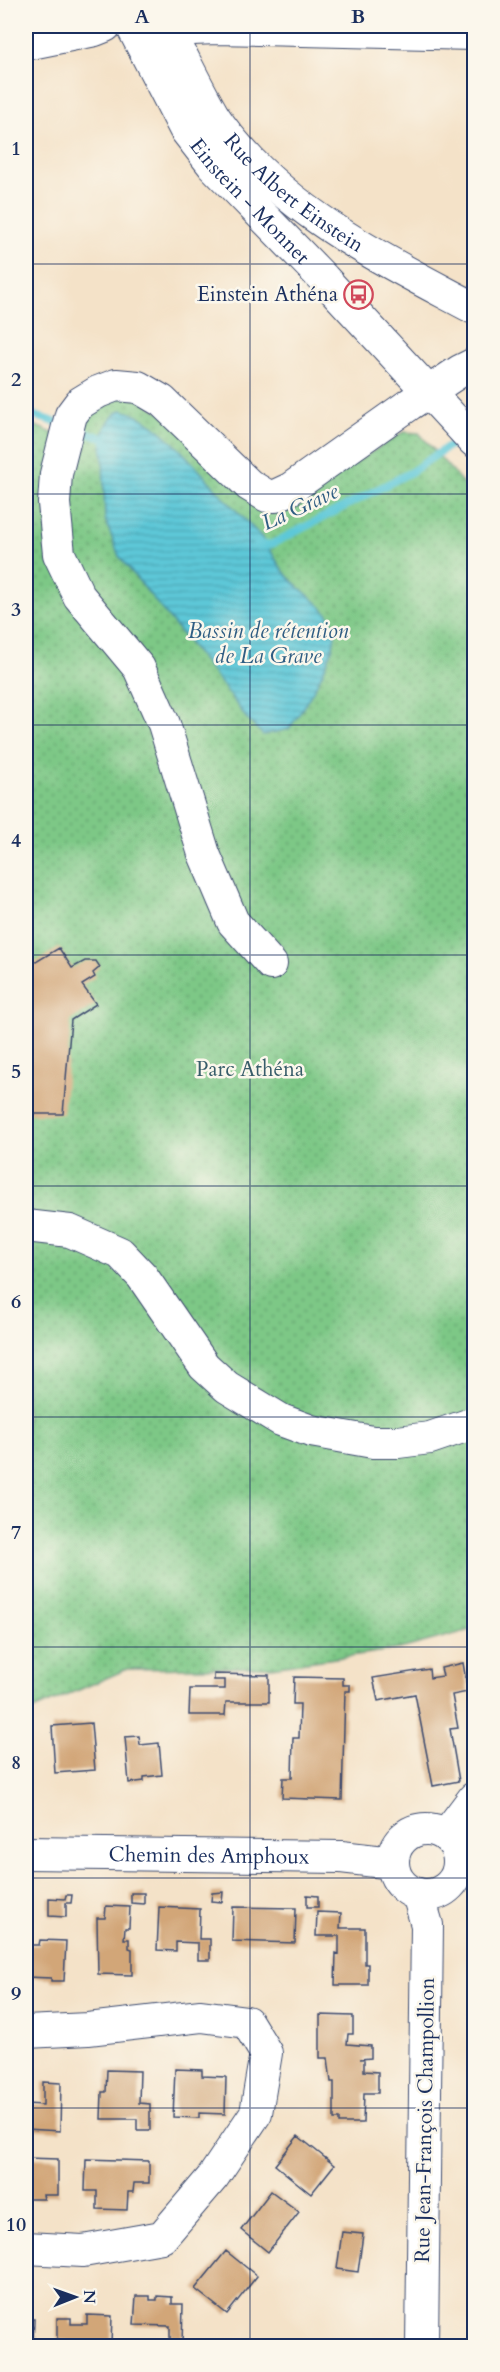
<svg xmlns="http://www.w3.org/2000/svg" width="500" height="2372" font-family="Cardo,serif">
<style>
.park{fill:url(#park-dots);stroke:#4c7c72;stroke-width:1.5}
.water{fill:url(#water-rules);stroke:#3c7c9b;stroke-width:1.5}
.lines{fill:none;stroke-linecap:round;stroke-linejoin:round}
.stream{stroke:#5dc8d8;stroke-width:8}
.building{fill:#d2a678}
.minor-casing{stroke:#3c4a6e;stroke-width:34}
.minor{stroke:#fff;stroke-width:32}
.grid{fill:none;stroke:#1b2f5e;stroke-width:1.5;stroke-opacity:0.55}
.labels{text-anchor:middle;dominant-baseline:central;stroke-width:5;stroke-linejoin:round;paint-order:stroke}
.street-label{font-size:21px;fill:#1b2f5e;stroke:#fbf7ec}
.poi-label{font-size:21px;fill:#1b2f5e;stroke:#fbf7ec;text-anchor:end}
.park-label{font-size:21px;fill:#385d6a;stroke:#fbf7ec}
.water-label{font-size:22px;font-style:italic;fill:#2f5d83;stroke:#fbf7ec}
.neatline{fill:none;stroke:#1b2f5e;stroke-width:2}
.grid-label{font-size:20px;text-anchor:middle;font-weight:bold;fill:#1b2f5e}
</style>
<defs>
<pattern id="park-dots" width="8" height="8" patternUnits="userSpaceOnUse" patternTransform="scale(1.5)"><rect width="8" height="8" fill="#7dc886"/><path d="M2 2h.1M6 6h.1" fill="none" stroke="#66a371" stroke-width="1.8" stroke-linecap="round"/></pattern>
<pattern id="water-rules" width="6" height="5" patternUnits="userSpaceOnUse" patternTransform="scale(1.5)"><rect width="6" height="5" fill="#5dc8d8"/><path d="M0 2.5h6" fill="none" stroke="#4ca3b2"/></pattern>
</defs>
<rect width="100%" height="100%" fill="#fbf7ec"/>
<filter id="ink" filterUnits="userSpaceOnUse"><feTurbulence type="fractalNoise" baseFrequency=".0167" numOctaves="2"/><feDisplacementMap in="SourceGraphic" scale="12" xChannelSelector="R" yChannelSelector="G"/><feConvolveMatrix kernelMatrix="1 2 1 2 8 2 1 2 1" color-interpolation-filters="sRGB"/></filter>
<filter id="wash" filterUnits="userSpaceOnUse"><feTurbulence type="fractalNoise" baseFrequency=".008" numOctaves="4" result="noise"/><feDisplacementMap in="SourceGraphic" scale="24" xChannelSelector="R" yChannelSelector="G"/><feGaussianBlur stdDeviation="1.35" result="paint"/><feColorMatrix in="noise" values="0 0 0 0 0 0 0 0 0 0 0 0 0 0 0 0 0 1.4 0 .05"/><feComposite in="paint" operator="in"/></filter>
<g filter="url(#wash)">
<rect width="100%" height="100%" fill="#f4e2c8"/>
<!-- park -->
<path class="park" d="M129,391L292,503L403,432L419,433L474,496V1629L400,1649L271,1667L127,1669L26,1713V422L80,444L87,417Z"/>
<!-- water -->
<path class="water" d="M121,410C158,417 193,465 218,491C232,507 248,522 262,538C272,551 278,567 290,579C304,594 327,606 334,626C341,650 303,709 289,729L263,735L247,719L225,688L119,556L105,519L103,456C98,439 106,419 121,410Z"/>
<g class="lines">
<!-- stream -->
<path class="stream" d="M26,413L61,424
M75,429L103,438L109,445
M256,546L272,544L411,472L462,437"/>
</g>
<g id="blocks">
<!-- building -->
<path class="building" d="M59,948L72,968L85,961H96L100,967L93,973L95,977L82,985L96,1004L71,1020L63,1114H26V959L36,962Z
M463,1663L468,1692L452,1695L458,1728L450,1729L459,1781L433,1786L415,1694L378,1701L373,1678L429,1669L430,1678L443,1676L441,1668Z
M214,1674L269,1675V1702H226L225,1715H189L190,1689H225V1680H214Z
M294,1677L343,1678V1685H350V1691H345L342,1800L282,1798L283,1778H292L293,1738H299L300,1704H293Z
M91,1723L95,1770L55,1773L52,1726Z
M139,1736L140,1745L159,1743L162,1775L144,1777V1781L129,1783L125,1737Z
M223,1892L222,1902L211,1901L212,1893Z
M131,1893H144V1904L131,1903Z
M66,1895H72L71,1903H66V1917L49,1916V1898L65,1899Z
M307,1895L318,1896V1907H307Z
M106,1906L130,1907L129,1928H125L124,1939H129V1948L132,1949V1975L98,1974L97,1918H105Z
M159,1907L200,1909L199,1939H210V1960H198V1943L176,1942V1951L157,1950Z
M233,1907L296,1908L295,1943L232,1941Z
M317,1912L341,1913L340,1928H365V1964H368V1985H335L336,1953L339,1954V1936H316Z
M40,1940L66,1941L64,1981H51V1978L26,1977V1945H39Z
M320,2015L353,2016V2034H348L347,2044L371,2046V2058L360,2059H364V2071L378,2072V2093H364L363,2123H339V2119H334V2082H331L328,2058H320Z
M175,2069L202,2070V2076L226,2077L225,2114L199,2113V2118L173,2117Z
M107,2070L140,2071L139,2103L150,2104V2130H137V2119H101L102,2092H106Z
M43,2082L61,2083L60,2131L26,2129V2104L43,2105Z
M298,2136L334,2165L311,2194L275,2165Z
M26,2158L58,2159V2195H43L44,2199H26Z
M86,2159L149,2161V2183H134L133,2192H128L127,2210L97,2209V2191H85Z
M271,2191L299,2212L268,2252L241,2230Z
M342,2232L363,2234L358,2272L337,2269Z
M226,2251L257,2276L227,2314L195,2289Z
M136,2296H150V2300H157V2296L172,2297V2304H183L182,2346H170V2326L134,2325Z
M87,2315L112,2316L111,2344H99V2346H69V2341L57,2340V2318H71V2324H87Z
M26,2319H34L33,2346H26Z"/>
</g>
</g>
<g filter="url(#ink)">
<use href="#blocks" fill-opacity="0" stroke="#3c4a6e" stroke-width="1.5"/>
<g class="lines">
<defs>
<g id="minor">
<path id="s1" d="M132,26L185,129L213,165L324,279L474,441"/>
<path id="s2" d="M166,26C182,55 196,86 213,115C223,131 237,147 250,161C314,227 395,266 474,308"/>
<path d="M169,30L216,28L474,34"/>
<path d="M26,44L95,30L105,26"/>
<path d="M271,964L233,922L204,854L164,724L139,668L79,596L59,554L54,503L56,474L71,415L80,403L98,392L116,385L138,387L162,401L249,485L267,496H275L290,489L410,404L460,371L474,364"/>
<path d="M26,1226L70,1231L120,1253L142,1276L204,1366L227,1387L281,1420L311,1431L373,1442H398L430,1438L474,1423"/>
<circle cx="426" cy="1862" r="33"/>
<path d="M446,1835L474,1798"/>
<path id="s3" d="M26,1853L341,1857L393,1863"/>
<path d="M418,1894L427,1925L422,2346"/>
<path d="M26,2032L88,2029L201,2016L247,2022L266,2053L256,2113L213,2177L162,2237L83,2251L26,2248"/>
</g>
</defs>
<!-- minor casing -->
<use href="#minor" class="minor-casing"/>
<!-- minor -->
<use href="#minor" class="minor"/>
</g>
</g>
<!-- grid -->
<path class="grid" d="M250,26V2346M26,264H474M26,494H474M26,725H474M26,955H474M26,1186H474M26,1417H474M26,1647H474M26,1878H474M26,2108H474"/>
<!-- icons -->
<defs>
<symbol id="bus-ring" viewBox="-11 -11 22 22"><circle r="9.5" fill="#fbf7ec" stroke="#d1495b" stroke-width="1.5"/><path d="M-5-6H5V4H4V6H2V4H-2V6H-4V4H-5ZM-3.5-4V0h7V-4ZM-3.5 1.2v1.5H-2V1.2ZM2 1.2v1.5H3.5V1.2Z" fill="#d1495b"/></symbol>
</defs>
<g fill-rule="evenodd">
<use href="#bus-ring" x="342" y="278" width="33" height="33"/>
</g>
<g class="labels">
<!-- street labels -->
<g class="street-label">
<text stroke="none"><textPath href="#s2" startOffset="214">Rue Albert Einstein</textPath></text>
<text stroke="none"><textPath href="#s1" startOffset="213">Einstein - Monnet</textPath></text>
<text stroke="none"><textPath href="#s3" startOffset="183">Chemin des Amphoux</textPath></text>
<text transform="translate(425 2120) rotate(-89)">Rue Jean-François Champollion</text>
</g>
<!-- poi labels -->
<g class="poi-label">
<text x="338" y="294">Einstein Athéna</text>
</g>
<!-- park labels -->
<g class="park-label">
<text x="250" y="1069">Parc Athéna</text>
</g>
<!-- water labels -->
<g class="water-label">
<text transform="translate(300 507) rotate(-25)">La Grave</text>
<text x="268" y="631">Bassin de rétention<tspan x="268" dy="25">de La Grave</tspan></text>
</g>
</g>
<!-- margin -->
<rect width="500" height="2372" fill="none" stroke="#fbf7ec" stroke-width="66"/>
<!-- north arrow -->
<g transform="translate(75 2297) rotate(89)" stroke="#fbf7ec" stroke-width="4.5" paint-order="stroke">
<path d="M0-4.5L10 22L0 15L-10 22Z" fill="#1b2f5e"/>
<text y="-9" font-size="16" font-weight="bold" text-anchor="middle" fill="#1b2f5e">N</text>
</g>
<rect x="33" y="33" width="434" height="2306" class="neatline"/>
<g class="grid-label">
<text x="142" y="23">A</text>
<text x="358" y="23">B</text>
<text x="16" y="155">1</text>
<text x="16" y="386">2</text>
<text x="16" y="616">3</text>
<text x="16" y="847">4</text>
<text x="16" y="1078">5</text>
<text x="16" y="1308">6</text>
<text x="16" y="1539">7</text>
<text x="16" y="1769">8</text>
<text x="16" y="2000">9</text>
<text x="16" y="2231">10</text>
</g>
</svg>
